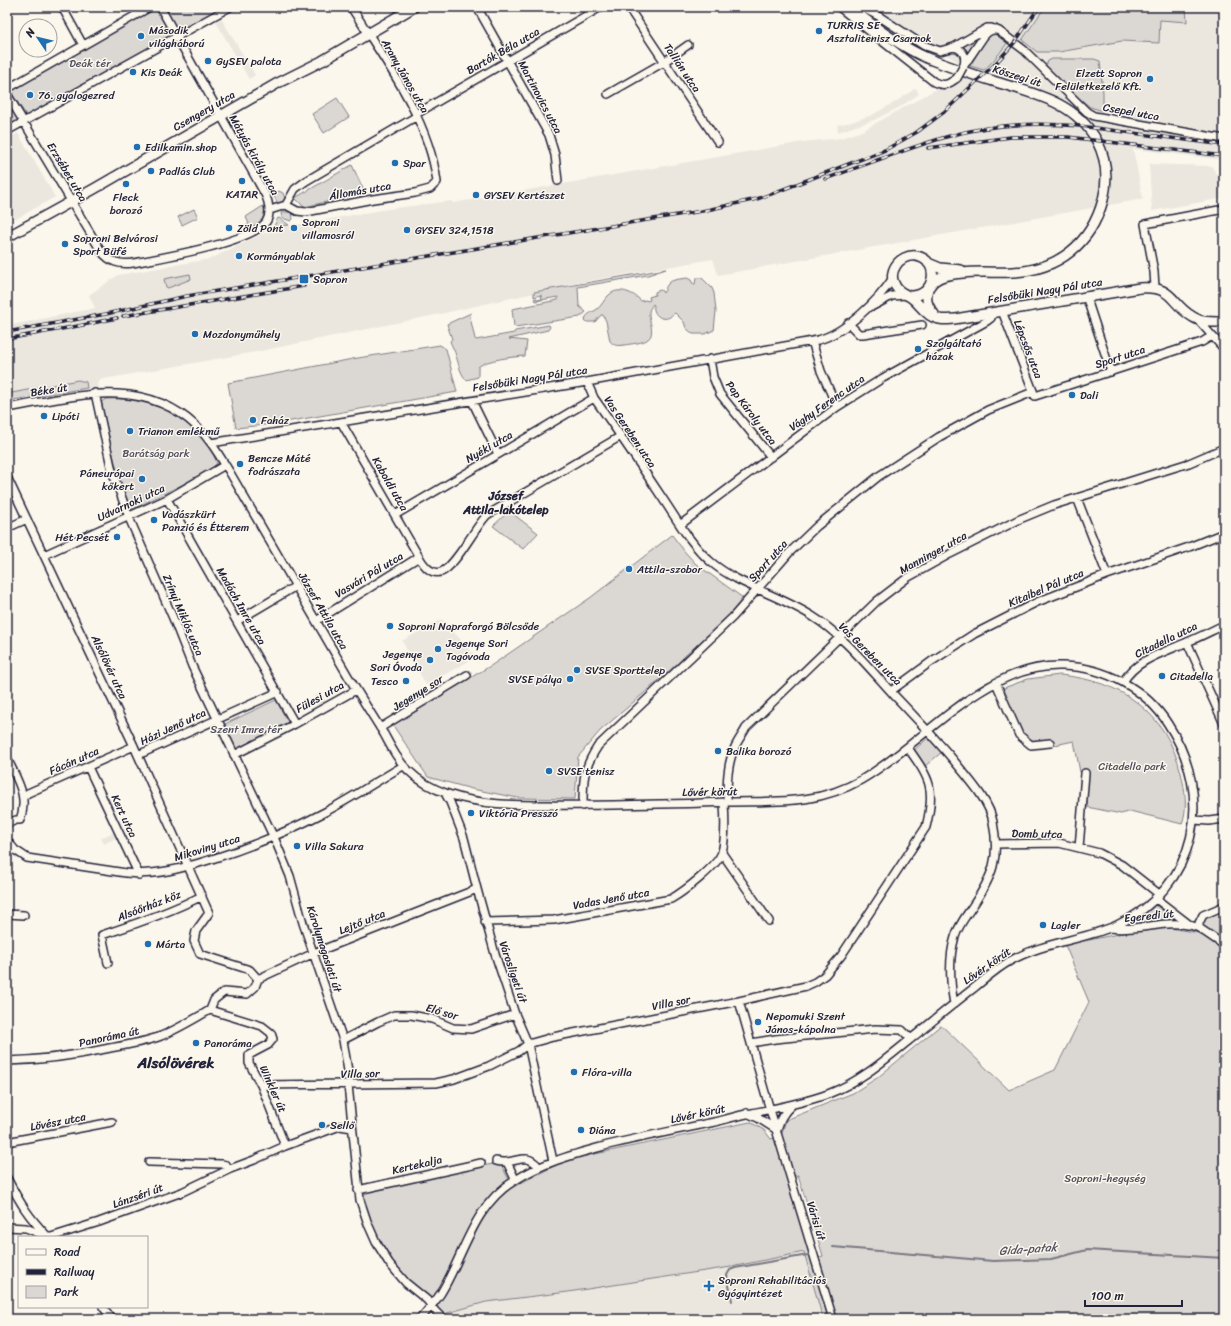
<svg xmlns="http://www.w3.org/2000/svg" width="1231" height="1326" font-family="Sriracha,sans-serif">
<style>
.built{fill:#ebe7df}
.green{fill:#dbd8d3;stroke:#7e7d87;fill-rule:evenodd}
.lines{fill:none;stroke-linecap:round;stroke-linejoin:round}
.stream{stroke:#787681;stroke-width:2}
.minor-casing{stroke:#22223b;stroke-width:10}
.major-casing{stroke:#22223b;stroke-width:12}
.minor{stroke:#fbf7ec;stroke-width:7}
.major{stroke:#fbf7ec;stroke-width:9}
.rail-casing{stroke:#22223b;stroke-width:3.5}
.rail{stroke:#fbf7ec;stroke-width:2;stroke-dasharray:6;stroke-linecap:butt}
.minor-bridge-casing{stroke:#22223b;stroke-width:10;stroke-linecap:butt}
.minor-bridge{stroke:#fbf7ec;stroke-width:7}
.poi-dot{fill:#1f6fb2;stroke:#fbf7ec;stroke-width:1.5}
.labels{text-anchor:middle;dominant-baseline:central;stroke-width:3;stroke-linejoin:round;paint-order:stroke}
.poi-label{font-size:11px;fill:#22223b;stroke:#fbf7ec;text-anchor:start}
.street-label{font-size:11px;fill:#22223b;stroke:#fbf7ec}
.park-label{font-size:11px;fill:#505061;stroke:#fbf7ec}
.neighbourhood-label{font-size:12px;font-weight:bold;fill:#22223b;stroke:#fbf7ec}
.water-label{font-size:12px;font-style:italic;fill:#545364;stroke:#fbf7ec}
.district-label{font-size:15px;font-weight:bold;fill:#22223b;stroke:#fbf7ec}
</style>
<rect width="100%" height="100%" fill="#fbf7ec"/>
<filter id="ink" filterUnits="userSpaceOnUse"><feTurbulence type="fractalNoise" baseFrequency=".025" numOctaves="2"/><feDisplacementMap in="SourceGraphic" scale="8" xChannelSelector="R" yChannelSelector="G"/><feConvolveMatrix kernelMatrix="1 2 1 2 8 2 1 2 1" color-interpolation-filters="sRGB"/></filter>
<g filter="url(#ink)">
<!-- built -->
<path class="built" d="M873,7H1224V160L1133,149L1143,199L718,275L713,259L588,281L440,314L261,351L104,379L100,380L97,385L101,390L87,391V389L85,388L7,401V326L95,308L89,295L118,275L210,259L262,234L284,227L388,209L451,201L453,203L803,142L841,138L862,131L970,70Z
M221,18L255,75L249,79L216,22Z
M916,88L919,94L900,107L874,120L838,132L837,125L851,122L872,115L897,101Z
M18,133L55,197L16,219L7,204V139Z
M1149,164L1212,166L1216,174H1224V198L1152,211Z
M442,619L476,657L426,685L402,641Z
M321,693L326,702L318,706L313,697Z
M114,832L116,838L104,844L101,838Z
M372,916L374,922L360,928L358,922Z
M804,1252L823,1319H448L443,1314L486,1302L568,1292L731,1267Z"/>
<!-- green -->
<path class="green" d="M156,7L172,36L28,118L9,89Z
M164,7H227L179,33Z
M1045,7H1186L1187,22L1160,20L1159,43L1122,41L1059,52H1037L1022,40Z
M993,34H998L1009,41L994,60L984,70L970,66L987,38Z
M979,36H980L968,55L965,49L961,46Z
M1052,59H1094L1100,61L1103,93V111L1090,107L1051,75L1046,68V65L1048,61Z
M337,98L349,117L324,133L312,114Z
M7,100L19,121L7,129Z
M352,165L365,193L304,207L295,198Z
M279,191L283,193L285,198L283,202L278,204L273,194Z
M263,206C268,219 258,226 247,230L244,227L249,224L246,217Z
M194,209L198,217L182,225L178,217Z
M282,212H292L293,219L291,221L282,218L281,213Z
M278,218H279L289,225L275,227L274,226Z
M666,269L648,275L578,287L579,306L586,312L580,317L515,327L514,326L512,309L558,300V297L535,301L534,299L537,298V300L542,299L541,295L534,297V292Z
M190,274L191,279L168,288L166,287L164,279Z
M687,278L691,280L693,284H695L696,278H702L712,288L714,293L716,311L714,330L705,334H693L686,328L684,322L675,313C673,314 672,315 670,317C661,322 652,313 654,305L653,304C652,306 649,309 649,312C648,319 656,334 648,339C644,343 630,344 624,345C618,346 614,346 610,341L606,321L603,315H601L595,322H587L585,320C586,314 591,313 596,310C602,306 604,299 609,295C618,286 634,293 641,301L646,300L647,301L650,300L649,297L655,295V292L660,290L662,291L663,293C666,290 665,287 668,284C671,279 682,279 687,278Z
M471,313L470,317L475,339L476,340L514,333L515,331L549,325L550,327L548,330L509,339L527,341L525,356C513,357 487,359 478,367V377L466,380C459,370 460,368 456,356C455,351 452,347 450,341L452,339L447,324Z
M440,345L446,349L457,392L274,424L236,428L228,383L358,358Z
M78,380L86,382L87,388L7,401V394Z
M106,399C150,396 201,419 217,463L210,471L133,509C119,494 107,425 101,402Z
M509,511L538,533L523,549L493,526Z
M672,535L685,552L696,564L743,598L729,615L665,675L600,731L578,757L575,799L518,798L472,789L428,777L392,724L492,665L590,598Z
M1060,675C1121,681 1166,711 1181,773C1185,790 1188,807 1182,824L1130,811L1121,814L1087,807L1088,772H1080L1074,741L1045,747L1043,740L1030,742L1024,739L1001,689L1028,679Z
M276,700L288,722L236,749L225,724Z
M929,737L942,752L925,766L913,751Z
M1155,905L1178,921H1160L1130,925L1144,915Z
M1224,908V1319H823L804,1252L731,1267L568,1292L486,1302L444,1314L448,1319H447L421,1294L410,1285L385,1253L372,1228L360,1192L474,1167L500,1163L513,1187L566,1160L750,1122L764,1130L771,1139L781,1136L786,1120L853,1093L877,1078L941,1025L1009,1090L1055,1070L1089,1002L1065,945L1171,923L1170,928L1199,933L1204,916ZM798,1175L823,1256L817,1258L792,1177Z"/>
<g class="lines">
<!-- stream -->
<path class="stream" d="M833,1247L993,1261L1051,1259L1087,1250L1224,1258
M732,1301L727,1275L730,1270L735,1268L808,1255"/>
<defs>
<path id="minor" d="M62,7L83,45
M477,7L549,135L555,155L558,181
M628,7L718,142
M839,7L934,82C944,87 949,84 957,78
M861,7L880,17L923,45L940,51L954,47L987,28H991L999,31L1024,50L1087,112L1094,116L1224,139
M954,47C964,50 966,56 964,65
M963,67L984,36L988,32L995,29
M7,89L150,7
M7,94L101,251C110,262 119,265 133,263C160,258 250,243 266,222C271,215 269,203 266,196L160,7
M608,94L664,62L688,45
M416,114L601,7
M7,131L230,7
M286,205L297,211L306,212L373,199L415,193L430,189L437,182C429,119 385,60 351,7
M273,209L286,205L295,189L306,181L417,116
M1155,287L1154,272L1145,224L1224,209
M1086,296L1111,372
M873,306L892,296L906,295
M1002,311L1035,396L1202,342L1212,336
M1198,320L1224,349
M848,323L859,334H863L922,325
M812,341L821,371L837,407
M710,359L713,377L720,394L771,457
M587,382L594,398C617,430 639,463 661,496C676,518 690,544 711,562C738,585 781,596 812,616C844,636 868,667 894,695C915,717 936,739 955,762C968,778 990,802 993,822C1000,858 993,876 972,907C966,916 958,926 955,937C948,959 950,982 954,1004
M95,393L112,471L130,520L173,618L192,666L276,842L290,876L303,923L343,1040L348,1071
M472,401L498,454
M7,408C72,397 143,375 196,426C210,439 219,455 229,471C269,539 308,608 348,676C360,696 372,715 384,734C391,747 398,761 409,771C419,781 434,789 448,794C480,805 514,805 548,805C586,806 623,805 661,804C684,804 706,803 729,802C777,801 817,805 861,780C925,743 984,663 1063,666C1105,667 1146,689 1168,724C1215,796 1198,887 1117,925C1084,940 1043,942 1010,961C997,968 985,979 974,988C953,1004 933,1021 912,1038C886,1059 860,1082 828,1094C804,1103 777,1108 752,1113C740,1115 730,1118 719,1121C682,1129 645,1136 608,1145C575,1154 543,1162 514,1181C473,1206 464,1255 441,1293C435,1302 427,1311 420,1319
M341,422L419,557
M211,443L587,382L818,340C845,333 878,301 893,278
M7,477L133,744L209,913L196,931L194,941L200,954L250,970L258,979L255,987L247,994L224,992L214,1000L210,1010L262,1026L271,1033L273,1039L268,1045L249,1055V1063L261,1085L285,1146
M1077,498L1107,575
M167,499L295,724
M395,515L594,398
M680,525L837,407L883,378L987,321L991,318L993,312
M7,528L27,519
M44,555L167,499L225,465
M237,621L296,586
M316,621L419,557C423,564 431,575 441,572C455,567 475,527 487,515L621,436
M1187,642L1224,724
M1123,682C1136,660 1162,653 1185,643C1198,638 1211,631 1224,625
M996,683L1019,735L1031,745L1050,743
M891,691L932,661L974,634L1037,602L1107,575L1189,547L1224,533
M380,728L467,675
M138,755L278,692
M234,755L295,724L356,690
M7,758C17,780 29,796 20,820H16L7,824
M88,767L139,875
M445,793L450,802L464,838L477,889L495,954L515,1014L528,1044L553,1161
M23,797L28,793L134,746
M727,802C727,783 727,764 735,747C738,740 743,734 746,728L877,601L907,578L950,554L1020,519L1054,505L1189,463L1224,448
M583,806C583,779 583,769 598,746L733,617L789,553L817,526L879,476L939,437L988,410L1033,392
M1194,820L1209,821L1224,819
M7,840L15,850L27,858L126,873C156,876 184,868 212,859C251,847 289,831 325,812C352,798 377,781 403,766
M997,844L1059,843L1099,853L1122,865L1159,894
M1079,848L1085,773
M722,853L769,921
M1155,898L1190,925L1199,928L1224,945
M7,914L24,915
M485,922L554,920L671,899C683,892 718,866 722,852C726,837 725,818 724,803
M1110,928C1137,932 1161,920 1187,925
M1199,928V923L1203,915L1224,906
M108,963L102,935C136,924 170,912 202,896
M258,979L314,953L477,889
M739,1001L768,1103L833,1319
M343,1040L378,1022L394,1015H411L432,1019L453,1028L471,1029L515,1014
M751,1043L775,1039L875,1029L902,1030L911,1039
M7,1061C44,1060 74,1056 110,1048C127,1045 145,1042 161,1036C178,1029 194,1019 210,1010
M261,1085L436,1083L454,1079L489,1066L519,1051L528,1044L553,1037L739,1001L806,986L815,982L825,975L841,956L926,827C936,788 930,779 908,748
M348,1085L360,1200L368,1224L376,1242L389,1263L406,1283L427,1300L435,1311L443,1319
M747,1113L758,1118L777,1130
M777,1130C780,1119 783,1113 792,1105
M7,1142L112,1122
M496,1161C499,1162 503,1162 506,1162C520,1161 527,1153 539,1167
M149,1162L222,1164L226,1165L230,1169
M507,1162L515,1179
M7,1178C20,1203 28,1216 48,1237
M358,1190L481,1163
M7,1227L26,1228L43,1235
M51,1237L99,1222L182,1192L230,1169L254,1160L285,1146L340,1126L352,1128
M103,1307L112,1319"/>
<path id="major" d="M849,7C873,25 899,46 927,58C949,67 971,74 993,81C1034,94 1075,101 1097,141C1107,160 1108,180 1103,200C1091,244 1058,270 1013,272C990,273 967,270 944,276C938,278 933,280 930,286
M7,237L94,189L278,83L322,61L414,7
M928,263L940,268L961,270
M928,289C925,299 927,306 934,314
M910,296C936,297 941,260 916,256C899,254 886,273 896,287C900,294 908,294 913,299C918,303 921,308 926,312C936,322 948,320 961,318L1140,288C1175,286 1169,303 1193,317C1202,323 1214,322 1224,322"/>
</defs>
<!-- minor casing -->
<use href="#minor" class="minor-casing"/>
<!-- major casing -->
<use href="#major" class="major-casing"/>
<!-- minor -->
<use href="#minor" class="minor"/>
<!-- major -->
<use href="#major" class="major"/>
<defs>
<path id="rail" d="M928,148L1011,137H1068L1224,156
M825,179C865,165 905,149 946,137C989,124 1035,122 1080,126L1224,145
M123,316L304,286
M7,332L106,314L187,296L702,211L757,199L771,194L885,150L917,132L944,112L996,63L1015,42L1039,7
M7,339L78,326L117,318"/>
</defs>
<!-- rail casing -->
<use href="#rail" class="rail-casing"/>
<!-- rail -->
<use href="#rail" class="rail"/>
<defs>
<path id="minor-bridge" d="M957,78L963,67"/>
</defs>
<!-- minor-bridge casing -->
<use href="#minor-bridge" class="minor-bridge-casing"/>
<!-- minor-bridge -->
<use href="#minor-bridge" class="minor-bridge"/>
</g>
</g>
<!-- markers -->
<g class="poi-dot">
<circle cx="819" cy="31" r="4"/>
<circle cx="141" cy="36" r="4"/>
<circle cx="208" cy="61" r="4"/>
<circle cx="133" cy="72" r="4"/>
<circle cx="1150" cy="79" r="4"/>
<circle cx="30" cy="95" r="4"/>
<circle cx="137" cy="147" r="4"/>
<circle cx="395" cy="163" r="4"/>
<circle cx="151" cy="171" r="4"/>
<circle cx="242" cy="181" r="4"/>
<circle cx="126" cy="184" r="4"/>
<circle cx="476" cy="195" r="4"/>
<circle cx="229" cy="228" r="4"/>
<circle cx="294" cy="228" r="4"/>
<circle cx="407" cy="230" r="4"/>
<circle cx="65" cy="244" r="4"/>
<circle cx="239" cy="256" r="4"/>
<rect x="299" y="274" width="10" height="10" rx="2"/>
<circle cx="195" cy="334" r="4"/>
<circle cx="918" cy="349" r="4"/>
<circle cx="1072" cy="395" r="4"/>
<circle cx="44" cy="416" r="4"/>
<circle cx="253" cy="420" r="4"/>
<circle cx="130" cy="431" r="4"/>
<circle cx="240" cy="464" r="4"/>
<circle cx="142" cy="479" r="4"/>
<circle cx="154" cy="520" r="4"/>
<circle cx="117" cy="537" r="4"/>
<circle cx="629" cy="569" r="4"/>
<circle cx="390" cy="626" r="4"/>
<circle cx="438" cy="649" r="4"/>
<circle cx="430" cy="660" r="4"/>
<circle cx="577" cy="670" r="4"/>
<circle cx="1162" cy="676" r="4"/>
<circle cx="570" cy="679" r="4"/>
<circle cx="406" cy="681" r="4"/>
<circle cx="718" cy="751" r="4"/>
<circle cx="549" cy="771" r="4"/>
<circle cx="471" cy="813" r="4"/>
<circle cx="297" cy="846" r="4"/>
<circle cx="1043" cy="925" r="4"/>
<circle cx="148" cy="944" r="4"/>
<circle cx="758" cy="1022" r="4"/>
<circle cx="196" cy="1043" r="4"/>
<circle cx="574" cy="1072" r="4"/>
<circle cx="322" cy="1125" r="4"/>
<circle cx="581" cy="1130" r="4"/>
<path d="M707 1280h4v4h4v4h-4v4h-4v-4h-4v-4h4z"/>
</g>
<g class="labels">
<!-- poi labels -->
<g class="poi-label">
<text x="827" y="25">TURRIS SE<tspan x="827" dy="13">Asztalitenisz Csarnok</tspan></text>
<text x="149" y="30">Második<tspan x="149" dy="13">világháború</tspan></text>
<text x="216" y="61">GySEV palota</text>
<text x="141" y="72">Kis Deák</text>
<text x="1142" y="73" text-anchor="end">Elzett Sopron<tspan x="1142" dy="13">Felületkezelő Kft.</tspan></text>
<text x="38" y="95">76. gyalogezred</text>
<text x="145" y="147">Edilkamin.shop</text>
<text x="403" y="163">Spar</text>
<text x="159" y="171">Padlás Club</text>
<text x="242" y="194" text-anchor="middle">KATAR</text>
<text x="484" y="195">GYSEV Kertészet</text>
<text x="126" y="197" text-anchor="middle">Fleck<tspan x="126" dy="13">borozó</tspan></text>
<text x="302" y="222">Soproni<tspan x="302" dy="13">villamosról</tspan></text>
<text x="237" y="228">Zöld Pont</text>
<text x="415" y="230">GYSEV 324,1518</text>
<text x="73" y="238">Soproni Belvárosi<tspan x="73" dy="13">Sport Büfé</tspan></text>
<text x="247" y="256">Kormányablak</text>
<text x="313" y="279">Sopron</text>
<text x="203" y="334">Mozdonyműhely</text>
<text x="926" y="343">Szolgáltató<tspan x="926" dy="13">házak</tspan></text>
<text x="1080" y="395">Dali</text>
<text x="52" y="416">Lipóti</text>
<text x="261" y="420">Faház</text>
<text x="138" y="431">Trianon emlékmű</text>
<text x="248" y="458">Bencze Máté<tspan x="248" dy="13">fodrászata</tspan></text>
<text x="134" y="473" text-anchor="end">Páneurópai<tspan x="134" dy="13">kőkert</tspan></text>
<text x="162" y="514">Vadászkürt<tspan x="162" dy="13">Panzió és Étterem</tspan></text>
<text x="109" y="537" text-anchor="end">Hét Pecsét</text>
<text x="637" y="569">Attila-szobor</text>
<text x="398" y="626">Soproni Napraforgó Bölcsőde</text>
<text x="446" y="643">Jegenye Sori<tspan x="446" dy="13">Tagóvoda</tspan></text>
<text x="422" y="654" text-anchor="end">Jegenye<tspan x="422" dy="13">Sori Óvoda</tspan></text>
<text x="585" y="670">SVSE Sporttelep</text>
<text x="1170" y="676">Citadella</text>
<text x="562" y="679" text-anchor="end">SVSE pálya</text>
<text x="398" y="681" text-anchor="end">Tesco</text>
<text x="726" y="751">Balika borozó</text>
<text x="557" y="771">SVSE tenisz</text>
<text x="479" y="813">Viktória Presszó</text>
<text x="305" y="846">Villa Sakura</text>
<text x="1051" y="925">Lagler</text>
<text x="156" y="944">Márta</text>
<text x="766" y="1016">Nepomuki Szent<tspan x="766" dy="13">János-kápolna</tspan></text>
<text x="204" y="1043">Panoráma</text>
<text x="582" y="1072">Flóra-villa</text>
<text x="330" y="1125">Sellő</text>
<text x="589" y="1130">Diána</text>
<text x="718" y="1280">Soproni Rehabilitációs<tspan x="718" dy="13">Gyógyintézet</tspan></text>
</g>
<!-- street labels -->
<g class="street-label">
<text transform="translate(503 51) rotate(-30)">Bartók Béla utca</text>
<text transform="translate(682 68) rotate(56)">Tallián utca</text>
<text transform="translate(405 76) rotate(60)">Arany János utca</text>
<text transform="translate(1017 76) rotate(17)">Kőszegi út</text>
<text transform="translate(540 97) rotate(62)">Martinovics utca</text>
<text transform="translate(204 111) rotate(-30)">Csengery utca</text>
<text transform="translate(1131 112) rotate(10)">Csepel utca</text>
<text transform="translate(254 155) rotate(61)">Mátyás király utca</text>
<text transform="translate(67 172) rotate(59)">Erzsébet utca</text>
<text transform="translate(360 191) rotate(-10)">Állomás utca</text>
<text transform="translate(1045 291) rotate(-9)">Felsőbüki Nagy Pál utca</text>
<text transform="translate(1028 349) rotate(69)">Lépcsős utca</text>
<text transform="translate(1120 357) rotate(-18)">Sport utca</text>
<text transform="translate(530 379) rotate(-9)">Felsőbüki Nagy Pál utca</text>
<text transform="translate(49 390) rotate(-9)">Béke út</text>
<text transform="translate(827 403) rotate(-35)">Vághy Ferenc utca</text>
<text transform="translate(751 413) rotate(53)">Pap Károly utca</text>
<text transform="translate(630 432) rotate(56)">Vas Gereben utca</text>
<text transform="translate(489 447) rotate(-30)">Nyéki utca</text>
<text transform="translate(390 484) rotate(60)">Kaboldi utca</text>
<text transform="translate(131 503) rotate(-25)">Udvarnoki utca</text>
<text transform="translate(933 553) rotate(-29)">Manninger utca</text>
<text transform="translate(768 561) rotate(-48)">Sport utca</text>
<text transform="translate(369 575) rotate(-31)">Vasvári Pál utca</text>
<text transform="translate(1046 588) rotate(-23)">Kitaibel Pál utca</text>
<text transform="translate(241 606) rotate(60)">Madách Imre utca</text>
<text transform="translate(323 611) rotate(60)">József Attila utca</text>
<text transform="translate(183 615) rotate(67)">Zrínyi Miklós utca</text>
<text transform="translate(1166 640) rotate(-26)">Citadella utca</text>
<text transform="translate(870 654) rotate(45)">Vas Gereben utca</text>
<text transform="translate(109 667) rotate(65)">Alsólövér utca</text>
<text transform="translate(418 693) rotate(-32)">Jegenye sor</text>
<text transform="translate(320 697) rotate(-29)">Fülesi utca</text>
<text transform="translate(173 727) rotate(-25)">Házi Jenő utca</text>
<text transform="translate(74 761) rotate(-24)">Fácán utca</text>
<text transform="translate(710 792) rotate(-1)">Lővér körút</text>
<text transform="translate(124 816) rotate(65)">Kert utca</text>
<text transform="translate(1037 834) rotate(1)">Domb utca</text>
<text transform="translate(207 848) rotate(-17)">Mikoviny utca</text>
<text transform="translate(611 899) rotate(-10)">Vadas Jenő utca</text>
<text transform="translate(149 906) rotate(-21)">Alsóőrház köz</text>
<text transform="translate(1149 916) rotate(-6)">Egeredi út</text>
<text transform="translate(362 922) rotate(-22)">Lejtő utca</text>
<text transform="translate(324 949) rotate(72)">Károlymagaslati út</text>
<text transform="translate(987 966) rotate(-35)">Lővér körút</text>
<text transform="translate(513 972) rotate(71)">Városligeti út</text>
<text transform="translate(671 1003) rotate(-11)">Villa sor</text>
<text transform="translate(442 1012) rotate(16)">Elő sor</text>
<text transform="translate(109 1037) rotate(-12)">Panoráma út</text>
<text transform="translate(360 1074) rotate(-1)">Villa sor</text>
<text transform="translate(273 1089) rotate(66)">Winkler út</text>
<text transform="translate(698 1114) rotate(-12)">Lővér körút</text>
<text transform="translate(58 1122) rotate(-11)">Lövész utca</text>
<text transform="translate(417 1165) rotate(-13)">Kertekalja</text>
<text transform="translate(138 1196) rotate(-20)">Lánzséri út</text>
<text transform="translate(816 1221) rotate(73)">Várisi út</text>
</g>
<!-- park labels -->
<g class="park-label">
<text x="90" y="63">Deák tér</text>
<text x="156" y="453">Barátság park</text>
<text x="246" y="729">Szent Imre tér</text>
<text x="1132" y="766">Citadella park</text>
<text x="1105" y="1178">Soproni-hegység</text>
</g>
<!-- neighbourhood labels -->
<g class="neighbourhood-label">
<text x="506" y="496">József<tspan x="506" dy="14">Attila-lakótelep</tspan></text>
</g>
<!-- water labels -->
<g class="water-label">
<text transform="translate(1028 1249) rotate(-4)">Gida-patak</text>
</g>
<!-- district labels -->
<g class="district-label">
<text x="176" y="1063">Alsólövérek</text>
</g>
</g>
<!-- margin -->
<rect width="1231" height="1326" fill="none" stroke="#fbf7ec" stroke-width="24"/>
<rect x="12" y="12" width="1207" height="1302" fill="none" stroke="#22223b" stroke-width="1.5" filter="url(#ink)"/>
<!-- legend -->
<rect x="18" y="1236" width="130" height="72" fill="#fbf7ec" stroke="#a4a2a5"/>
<rect x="26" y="1249" width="20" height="6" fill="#fbf7ec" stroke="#a4a2a5"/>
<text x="54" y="1256" font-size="12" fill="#22223b">Road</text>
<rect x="26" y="1269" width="20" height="6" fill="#22223b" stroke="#a4a2a5"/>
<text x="54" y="1276" font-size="12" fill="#22223b">Railway</text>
<rect x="26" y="1286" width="20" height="12" fill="#dbd8d3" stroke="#a4a2a5"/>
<text x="54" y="1296" font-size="12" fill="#22223b">Park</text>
<!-- north arrow -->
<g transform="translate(38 38) rotate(305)"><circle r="19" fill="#fbf7ec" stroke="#a4a2a5"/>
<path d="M0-3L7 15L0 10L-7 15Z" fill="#1f6fb2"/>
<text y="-6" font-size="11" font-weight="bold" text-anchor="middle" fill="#22223b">N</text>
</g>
<!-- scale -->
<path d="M1085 1300v6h97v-6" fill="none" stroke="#22223b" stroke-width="2"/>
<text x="1091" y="1300" font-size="12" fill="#22223b" stroke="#fbf7ec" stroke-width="3" paint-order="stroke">100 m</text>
</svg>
